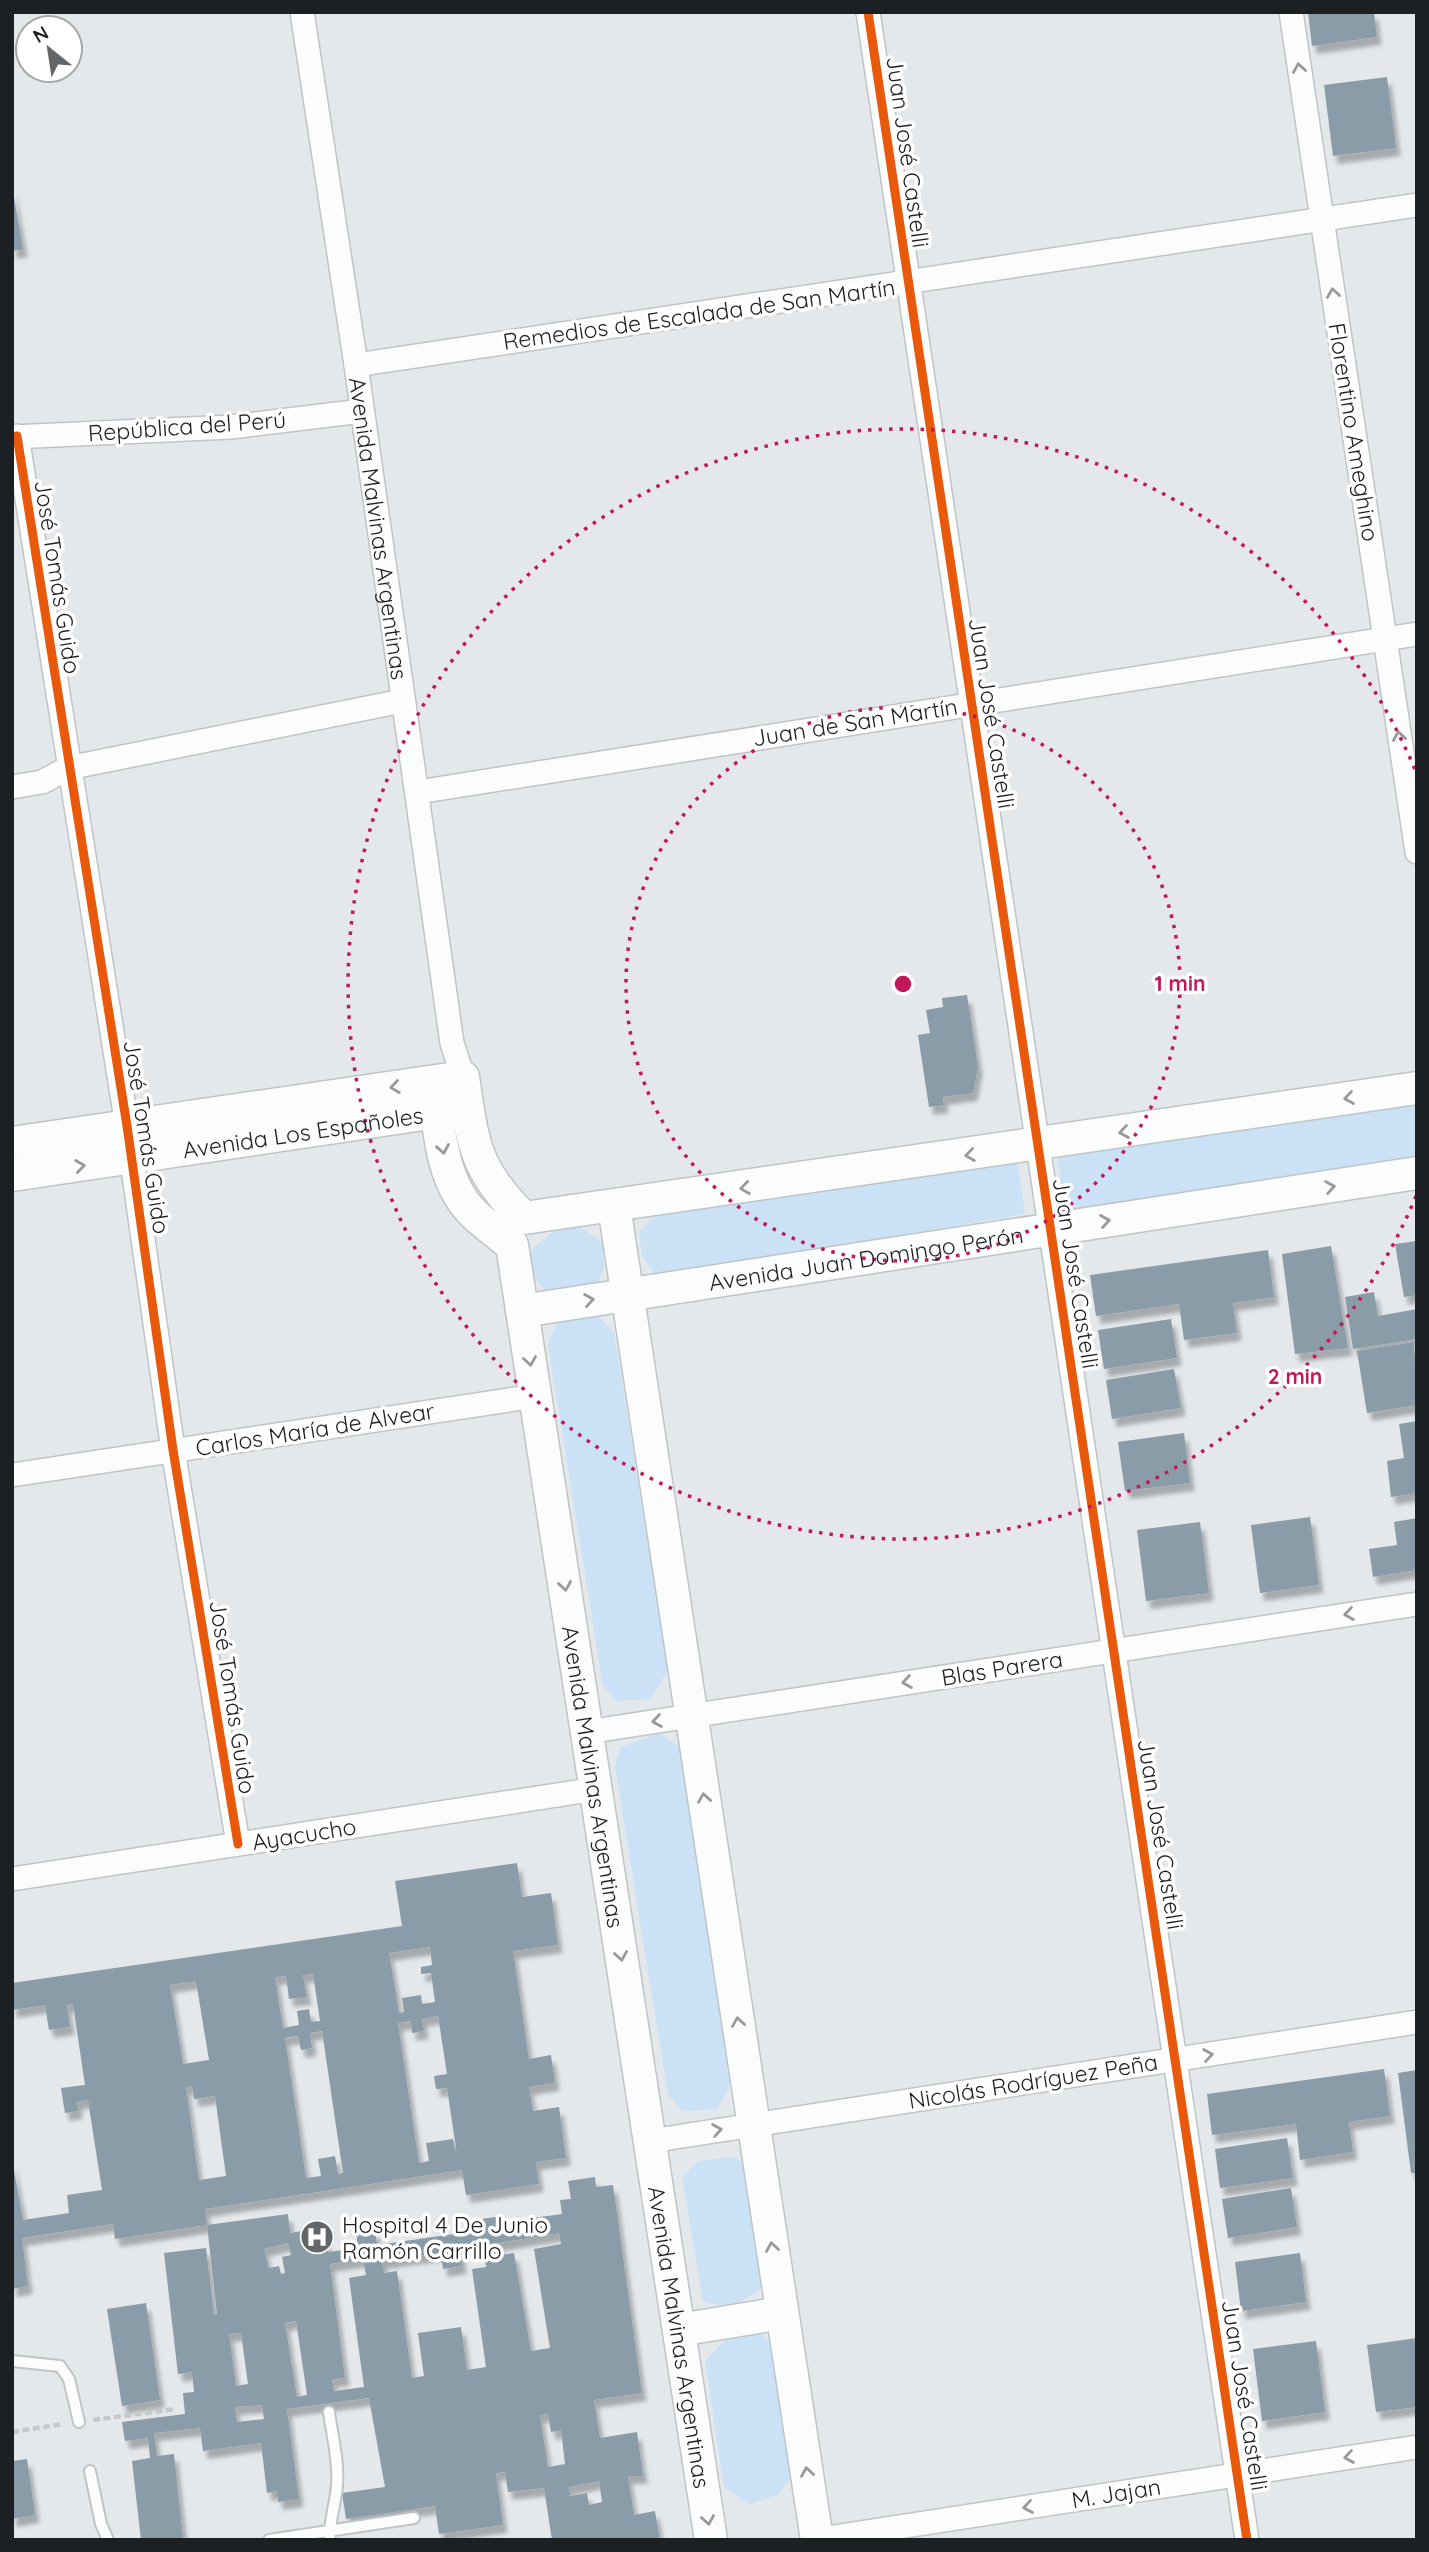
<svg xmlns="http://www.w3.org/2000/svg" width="1429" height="2552" font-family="Quicksand,sans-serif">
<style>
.green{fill:#cae1f6}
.building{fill:#899ca8;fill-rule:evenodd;filter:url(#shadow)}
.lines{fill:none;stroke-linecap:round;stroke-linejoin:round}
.service-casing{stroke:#c1c4c6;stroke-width:14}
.minor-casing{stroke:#c1c4c6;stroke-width:26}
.secondary-casing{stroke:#c1c4c6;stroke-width:35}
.path{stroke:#c6c8ca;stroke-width:4.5;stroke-dasharray:7 3.5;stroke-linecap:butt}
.service{stroke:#fbfcfc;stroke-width:10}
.minor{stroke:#fbfcfc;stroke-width:23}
.secondary{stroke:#fbfcfc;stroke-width:32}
.cycleway-casing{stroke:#fff;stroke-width:13}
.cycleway{stroke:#e8590c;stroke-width:9}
.oneway{stroke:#97999a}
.ring{fill:none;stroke:#c2185b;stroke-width:3.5;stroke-dasharray:3.5 7}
.labels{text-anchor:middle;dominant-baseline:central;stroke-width:7;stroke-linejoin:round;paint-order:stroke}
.street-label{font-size:23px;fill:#1d2022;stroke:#fff}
.poi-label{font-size:23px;fill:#1d2022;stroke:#fff;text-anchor:start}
.centre{fill:#c2185b;stroke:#fff;stroke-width:3.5}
.ring-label{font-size:21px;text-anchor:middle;font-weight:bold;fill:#c2185b;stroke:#fff;stroke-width:7;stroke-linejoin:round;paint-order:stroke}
</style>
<defs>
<filter id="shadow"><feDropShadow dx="4.5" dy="8" stdDeviation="2" flood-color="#0004"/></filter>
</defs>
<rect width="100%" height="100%" fill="#e4e8eb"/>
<!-- green -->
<path class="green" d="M1417,1100V1157L1066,1211L1057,1156Z
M1017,1158L1025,1214L656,1276L642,1256L639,1232L653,1217Z
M581,1227L603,1243L604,1269L595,1287L548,1293L531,1274L530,1251L557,1228Z
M594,1313L614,1332L668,1670L651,1699L616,1701L603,1686L548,1344L557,1322Z
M660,1733L683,1750L733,2079L717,2109L682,2111L668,2095L615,1766L621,1747Z
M736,2157L751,2173L768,2281C749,2301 730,2310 703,2301L682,2177L698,2161Z
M760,2331L777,2352L796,2469L779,2494L749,2504L724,2487L705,2361L725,2340Z"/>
<!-- building -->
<path class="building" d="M1308,12H1374L1377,37L1312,46Z
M1387,77L1396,148L1333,156L1324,85Z
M12,186L23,249L12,251Z
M967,995L978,1067L973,1093L943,1097L944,1105L929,1107L918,1035L930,1033L926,1010L943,1007L942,998Z
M1417,1241V1295L1404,1297L1395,1244Z
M1331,1246L1348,1348L1295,1354L1282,1254Z
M1268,1250L1274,1297L1233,1303L1237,1333L1184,1340L1179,1304L1096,1316L1090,1275Z
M1374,1292L1378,1316L1417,1309V1339L1353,1349L1345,1297Z
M1171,1319L1177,1358L1104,1369L1098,1330Z
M1414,1342L1417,1405L1367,1413L1357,1351Z
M1174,1369L1181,1408L1112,1419L1106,1380Z
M1417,1421V1493L1391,1497L1387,1461L1404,1458L1399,1424Z
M1184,1433L1190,1483L1125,1491L1118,1442Z
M1310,1517L1319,1585L1260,1593L1251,1525Z
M1417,1518V1570L1373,1577L1369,1549L1397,1545L1394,1522Z
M1200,1522L1209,1593L1146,1601L1137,1530Z
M517,1863L522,1897L551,1893L558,1945L513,1951L529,2059L551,2055L555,2083L529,2087L533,2111L559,2107L566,2158L536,2162L539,2184L466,2195L462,2170L205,2209L207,2225L115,2239L113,2224L22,2238L28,2286L12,2289V2159L23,2220L69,2213L67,2195L102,2190L88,2100L77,2102L78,2111L65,2113L61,2088L85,2085L73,2004L67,2005L70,2027L49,2030L45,2005L12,2010V1983L402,1926L395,1881ZM430,1947L432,1965L421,1967V1974L431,1973L435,2002L422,2004L421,1995L402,1998L404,2012L399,2013L389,1953ZM313,1974L320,2021L311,2022L309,2009L297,2011L299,2025L283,2028L275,1977L286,1976L289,1999L307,1997L303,1975ZM196,1981L209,2060L183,2064L170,1985ZM438,2016L447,2074L434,2076L436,2089L447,2088L457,2155L453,2139L426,2143L429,2161L419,2163L398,2023L411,2021L412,2033L424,2031L422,2019ZM322,2031L343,2173L338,2174L335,2156L318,2159L321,2176L306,2178L285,2038L298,2036L301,2050L312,2048L310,2033ZM192,2086L194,2099L215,2096L226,2176L199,2180L186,2087Z
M1384,2069L1390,2116L1349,2122L1353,2152L1300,2160L1296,2124L1212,2135L1207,2094Z
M1417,2070V2173H1411L1398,2073Z
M1287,2138L1293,2178L1220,2188L1215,2149Z
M595,2177L596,2187L613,2185L642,2393L594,2400L600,2438L637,2432L643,2476H628L634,2515L655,2511L660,2540H552L544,2488L508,2492L505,2472L496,2473L503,2525L439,2534L435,2506L346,2519L342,2493L385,2487L369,2398L287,2409L299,2499L278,2502L277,2491L267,2493L261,2443L203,2451L200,2428L154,2433L157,2456L174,2454L183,2538L141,2540L132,2461L150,2458L148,2438L125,2441L122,2422L185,2414L183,2393L194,2392L192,2372L178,2374L164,2253L206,2248L214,2315L217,2314L207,2225L288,2214L290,2233L315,2229L317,2241L326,2239L328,2252L358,2248L356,2232L375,2230L377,2245L475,2231L474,2220L496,2217V2223L562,2214L560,2200L571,2199L568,2181ZM559,2233L561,2244L534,2249L550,2348L531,2351L514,2253L500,2255L498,2243ZM288,2243L291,2255L282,2257L285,2273L281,2274L279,2266L269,2268L264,2249ZM483,2245L486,2267L472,2269L486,2367L467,2370L461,2327L418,2333L424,2376L412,2378L397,2271L384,2273L382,2261L441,2253L443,2269L462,2266L460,2248ZM363,2259L366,2275L349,2278L364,2387L334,2391L332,2380L345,2378L330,2264ZM296,2321L307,2395L297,2397L285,2323ZM241,2333L248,2384L236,2386L229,2334ZM262,2405L264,2419L237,2422L235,2407ZM548,2414L551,2432L561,2430L565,2464L548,2467L540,2415ZM599,2481L602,2502L589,2505L587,2493L570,2496L569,2487Z
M1291,2188L1297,2227L1228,2238L1222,2199Z
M1300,2253L1306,2302L1241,2311L1235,2262Z
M146,2303L160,2400L122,2406L107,2309Z
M1417,2338V2407L1376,2412L1367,2345Z
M1316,2341L1325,2412L1262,2421L1253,2349Z
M27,2459L35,2515L12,2519V2461Z"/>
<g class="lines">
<defs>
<path id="service" d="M12,2361L60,2366L69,2379L79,2422
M329,2412C332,2435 339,2461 337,2485C336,2502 328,2526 330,2540
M90,2471L101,2524L108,2540
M269,2540L414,2518"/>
<g id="minor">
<path id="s1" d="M302,12L356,365L452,1043L463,1077"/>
<path d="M868,12L1247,2540"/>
<path d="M1291,12L1417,852"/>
<path d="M356,365L1417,205"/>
<path d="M17,436L127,1126L173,1450L238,1844"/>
<path d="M12,437L231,427L362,411"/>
<path d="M12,787L42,782L68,768L402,701"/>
<path d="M418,792L1417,634"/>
<path d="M12,1475L535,1396"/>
<path d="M587,1732L1417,1604"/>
<path d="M12,1879L596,1789"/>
<path d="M650,2141L1417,2022"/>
<path d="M814,2540L1417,2447"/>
</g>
<g id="secondary">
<path id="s2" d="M433,1082C439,1126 440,1181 474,1214C486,1225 499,1235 512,1245L711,2540"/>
<path d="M12,1143L463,1077C473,1144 474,1169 524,1218L1417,1088"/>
<path id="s3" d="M12,1175L457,1109"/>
<path d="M614,1206L817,2540"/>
<path id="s4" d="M522,1311L1417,1173"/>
<path d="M679,2330L782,2313"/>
</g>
</defs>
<!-- service casing -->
<use href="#service" class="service-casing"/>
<!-- minor casing -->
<use href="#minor" class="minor-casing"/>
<!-- secondary casing -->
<use href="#secondary" class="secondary-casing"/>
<!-- path -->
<path class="path" d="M93,2420L176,2409
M12,2432L63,2424"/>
<!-- service -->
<use href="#service" class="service"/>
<!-- minor -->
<use href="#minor" class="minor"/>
<!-- secondary -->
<use href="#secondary" class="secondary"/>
<defs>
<path id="cycleway" d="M868,12L1247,2540
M17,436L127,1126L173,1450L238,1844"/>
</defs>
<!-- cycleway casing -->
<use href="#cycleway" class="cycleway-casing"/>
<!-- cycleway -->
<use href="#cycleway" class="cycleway"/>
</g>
<!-- one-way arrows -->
<defs><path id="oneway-chevron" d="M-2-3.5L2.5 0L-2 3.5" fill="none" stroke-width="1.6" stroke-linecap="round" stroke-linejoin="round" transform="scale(1.75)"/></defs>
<g class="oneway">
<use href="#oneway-chevron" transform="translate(1299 68) rotate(-99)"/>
<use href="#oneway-chevron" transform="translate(1333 293) rotate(-99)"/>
<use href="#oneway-chevron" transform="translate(1399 736) rotate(-99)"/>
<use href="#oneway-chevron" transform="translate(395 1087) rotate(172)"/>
<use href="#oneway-chevron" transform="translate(1349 1098) rotate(171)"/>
<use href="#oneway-chevron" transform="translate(1124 1132) rotate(171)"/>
<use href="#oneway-chevron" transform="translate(443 1149) rotate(80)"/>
<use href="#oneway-chevron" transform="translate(970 1155) rotate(172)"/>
<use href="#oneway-chevron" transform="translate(80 1166) rotate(-8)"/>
<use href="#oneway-chevron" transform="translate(1330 1187) rotate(-9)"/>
<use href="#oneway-chevron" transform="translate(745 1188) rotate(172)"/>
<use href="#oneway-chevron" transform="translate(1105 1221) rotate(-9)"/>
<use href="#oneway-chevron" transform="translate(589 1300) rotate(-9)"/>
<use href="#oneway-chevron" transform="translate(530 1361) rotate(81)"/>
<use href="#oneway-chevron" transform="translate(565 1586) rotate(81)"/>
<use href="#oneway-chevron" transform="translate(1349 1614) rotate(171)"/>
<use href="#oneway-chevron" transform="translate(907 1682) rotate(171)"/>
<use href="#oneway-chevron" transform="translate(657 1721) rotate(171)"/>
<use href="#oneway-chevron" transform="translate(704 1798) rotate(-99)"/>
<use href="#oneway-chevron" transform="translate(621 1956) rotate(81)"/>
<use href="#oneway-chevron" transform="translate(738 2022) rotate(-99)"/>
<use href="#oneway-chevron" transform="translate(1208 2055) rotate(-9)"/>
<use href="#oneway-chevron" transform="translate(717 2130) rotate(-9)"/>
<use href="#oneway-chevron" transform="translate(772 2247) rotate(-99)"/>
<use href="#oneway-chevron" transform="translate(1349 2457) rotate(171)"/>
<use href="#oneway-chevron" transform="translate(807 2472) rotate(-99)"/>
<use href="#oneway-chevron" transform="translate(1028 2507) rotate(171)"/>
<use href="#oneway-chevron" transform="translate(708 2520) rotate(81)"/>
</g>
<!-- distance rings -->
<g class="ring">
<circle cx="903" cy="984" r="277"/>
<path d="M1416 1196A555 555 0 1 1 1416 772"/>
</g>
<!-- icons -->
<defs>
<symbol id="hospital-disc" viewBox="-11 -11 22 22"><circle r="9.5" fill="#636668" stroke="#fff"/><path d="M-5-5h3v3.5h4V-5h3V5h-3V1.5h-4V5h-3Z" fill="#fff"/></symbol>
</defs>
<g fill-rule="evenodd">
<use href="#hospital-disc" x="298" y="2218" width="38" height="38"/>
</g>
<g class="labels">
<!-- street labels -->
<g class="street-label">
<text transform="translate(908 152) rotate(82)">Juan José Castelli</text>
<text transform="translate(699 314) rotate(-8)">Remedios de Escalada de San Martín</text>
<text transform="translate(187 426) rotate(-4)">República del Perú</text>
<text transform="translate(1354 432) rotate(81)">Florentino Ameghino</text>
<text stroke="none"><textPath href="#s1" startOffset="522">Avenida Malvinas Argentinas</textPath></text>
<text transform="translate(58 577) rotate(81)">José Tomás Guido</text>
<text transform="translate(992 713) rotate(81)">Juan José Castelli</text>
<text transform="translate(855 722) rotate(-9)">Juan de San Martín</text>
<text stroke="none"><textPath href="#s3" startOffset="294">Avenida Los Españoles</textPath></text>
<text transform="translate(147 1137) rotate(81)">José Tomás Guido</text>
<text stroke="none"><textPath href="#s4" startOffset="348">Avenida Juan Domingo Perón</textPath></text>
<text transform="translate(1076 1273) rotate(81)">Juan José Castelli</text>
<text transform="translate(315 1429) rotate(-9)">Carlos María de Alvear</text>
<text transform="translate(1002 1668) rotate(-9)">Blas Parera</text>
<text transform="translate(233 1697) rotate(81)">José Tomás Guido</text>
<text stroke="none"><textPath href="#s2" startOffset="728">Avenida Malvinas Argentinas</textPath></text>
<text transform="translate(304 1834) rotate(-9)">Ayacucho</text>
<text transform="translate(1161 1834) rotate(81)">Juan José Castelli</text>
<text transform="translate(1033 2081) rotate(-9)">Nicolás Rodríguez Peña</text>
<text stroke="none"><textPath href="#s2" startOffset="1295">Avenida Malvinas Argentinas</textPath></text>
<text transform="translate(1245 2395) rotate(81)">Juan José Castelli</text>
<text transform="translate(1116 2493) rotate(-9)">M. Jajan</text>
</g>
<!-- poi labels -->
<g class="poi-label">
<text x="342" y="2224">Hospital 4 De Junio<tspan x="342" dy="26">Ramón Carrillo</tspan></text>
</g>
</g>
<circle cx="903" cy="984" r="10" class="centre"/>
<g class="ring-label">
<text x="1180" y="991">1 min</text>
<text x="1295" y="1384">2 min</text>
</g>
<!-- border -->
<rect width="1429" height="2552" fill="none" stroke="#1d2022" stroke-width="28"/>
<!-- north arrow -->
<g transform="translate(49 49) rotate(330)"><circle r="33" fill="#ffffff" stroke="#a5a6a7" stroke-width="2"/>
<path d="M0-5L12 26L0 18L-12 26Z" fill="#636668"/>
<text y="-10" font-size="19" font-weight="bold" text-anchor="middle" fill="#1d2022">N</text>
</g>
</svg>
